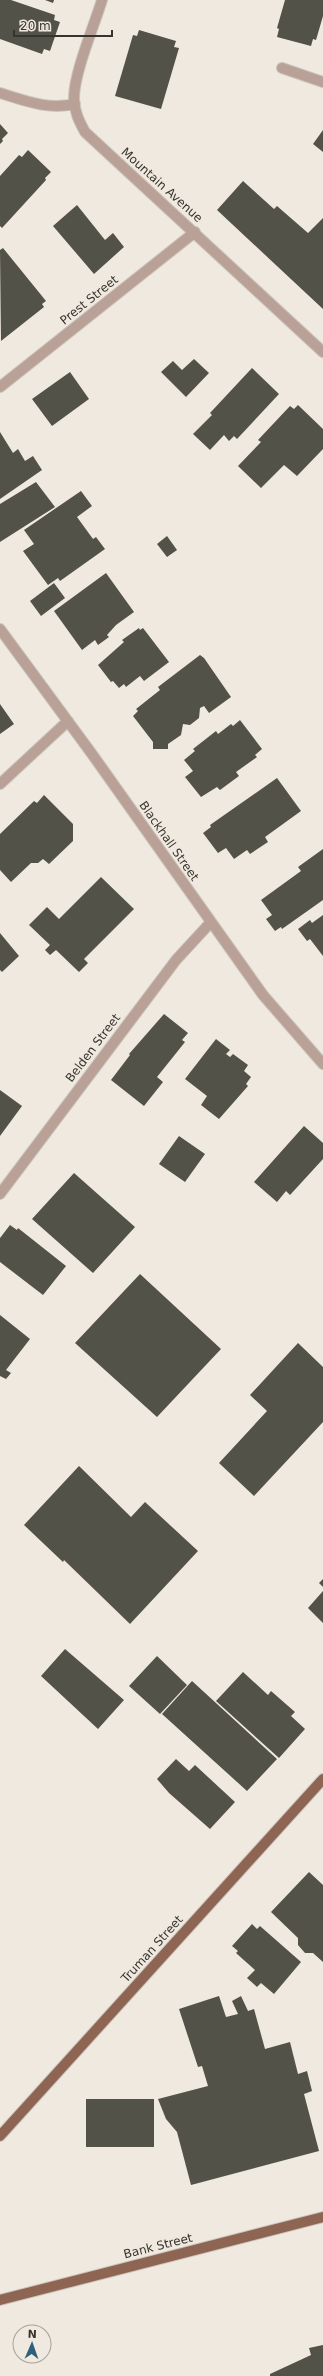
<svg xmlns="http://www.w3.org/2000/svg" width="323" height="2376" font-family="'DejaVu Sans',sans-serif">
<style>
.building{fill:#525249}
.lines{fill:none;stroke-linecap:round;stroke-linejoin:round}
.minor-casing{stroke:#cbc5bc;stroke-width:12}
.major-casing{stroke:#cbc5bc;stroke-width:12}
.minor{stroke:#b9a197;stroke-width:10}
.major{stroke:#8e6453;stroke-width:10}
.labels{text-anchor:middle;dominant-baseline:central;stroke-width:4;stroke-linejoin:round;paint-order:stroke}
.street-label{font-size:12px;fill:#373430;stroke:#f0e9df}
</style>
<rect width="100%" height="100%" fill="#f0e9df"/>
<!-- building -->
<path class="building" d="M0,0H11L55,15L54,20L60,22L50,51L44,49L42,54L0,39Z
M45,0H54L53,3Z
M285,0H323V16L316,40L313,39L311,46L277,37L279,29L277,28Z
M139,30L176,41L174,47L179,48L161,109L115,96L133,35L137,36Z
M0,124L8,133L2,139L3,141L0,144Z
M323,130V152L313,144Z
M28,150L51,172L45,178L46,180L2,228L0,226V176L19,155L22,157Z
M243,181L274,209L277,206L308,233L323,218V309L217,210Z
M77,205L105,240L113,233L124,247L94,274L53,226Z
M3,248L46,301L42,304L44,307L1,341L0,250Z
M194,359L209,373L186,397L161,372L173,361L182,370Z
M252,368L279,394L237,439L234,436L229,441L224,435L210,450L193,434L212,415L210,413Z
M70,372L89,399L52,426L32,399Z
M298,405L323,429V449L297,476L284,465L261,488L238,466L261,442L258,440L290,406L294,409Z
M0,432L13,453L18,449L25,461L33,456L42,470L0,499Z
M36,482L55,507L0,542V504Z
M81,491L92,506L77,517L93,539L96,537L105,549L60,581L58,578L48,585L23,551L34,544L24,530Z
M167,536L177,550L167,557L157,544Z
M106,573L134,612L116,625L107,635L109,637L98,645L95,640L82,650L54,611Z
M54,583L65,598L41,616L30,601Z
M139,628L140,630L143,628L169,662L144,681L140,676L126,687L124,684L119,688L113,681L111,682L98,665L124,642L122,640Z
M200,655L204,658L231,697L209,713L204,706L200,708L199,718L190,725L183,724L181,735L168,744V749H153V742L133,716L138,711L136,709L160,690L158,687Z
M0,704L14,724L0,734Z
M240,720L262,749L255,755L257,757L236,772L239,776L220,790L217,787L201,797L185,777L193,771L184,760L195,751L193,749L216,731L218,734L231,724L233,726Z
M277,778L301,811L265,837L268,842L250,854L247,850L234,859L226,848L218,853L203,833L211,827L210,825Z
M44,795L73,824V841L49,864L43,859L38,863H31L11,882L0,870V834L34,801L37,803Z
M323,849V900L282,929L281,927L275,931L266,919L272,915L261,900L301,871L298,867Z
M101,877L134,909L84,959L88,963L79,972L56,950L50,955L45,950L50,945L29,925L47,907L59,919Z
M323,915V956L310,939L307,941L298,929L310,920L312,923Z
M0,933L19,956L2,972L0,970Z
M164,1014L188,1033L182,1040L185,1042L157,1077L163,1082L144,1106L111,1080L130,1055L129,1054Z
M216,1039L230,1050L226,1054L230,1057L233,1054L248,1065L244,1071L251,1077L246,1084L248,1086L219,1119L201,1105L207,1096L185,1079Z
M0,1090L22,1106L0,1136Z
M304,1126L323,1143V1159L290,1195L286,1191L277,1202L254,1182Z
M179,1136L205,1154L185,1182L159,1164Z
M74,1173L135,1227L93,1273L32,1219Z
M10,1225L17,1230L18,1228L66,1266L43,1295L0,1262V1238Z
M140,1274L221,1349L157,1417L75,1343Z
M0,1315L30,1339L6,1370L11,1373L6,1379L0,1376Z
M298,1343L323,1367V1422L254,1496L219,1463L267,1411L250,1395Z
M79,1466L131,1517L145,1502L198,1551L130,1624L64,1560L63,1562L24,1525Z
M323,1579V1587L319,1583Z
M323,1591V1623L308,1608Z
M65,1649L124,1700L98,1729L41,1676Z
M157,1656L187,1685L160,1714L129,1686Z
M243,1672L268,1695L271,1691L295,1712L291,1716L305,1729L279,1758L216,1701Z
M192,1681L277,1759L247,1791L162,1714Z
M176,1759L189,1771L195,1765L235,1802L210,1829L169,1793L157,1779Z
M309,1872L323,1885V1962L313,1953H305L298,1945V1938L271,1912Z
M252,1924L257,1929L260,1926L301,1962L274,1994L261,1983L257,1987L247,1978L255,1970L236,1953L238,1951L232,1946Z
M219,1996L226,2017L238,2014L232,2001L241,1996L248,2011L254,2009L265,2049L290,2042L298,2074L307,2071L312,2091L304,2094L319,2151L191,2185L177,2132L166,2119L158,2099L208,2086L202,2066L198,2067L179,2009Z
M86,2099H154V2147H86Z
M323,2345V2376H270V2374L311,2355L309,2348Z"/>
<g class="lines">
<defs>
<path id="minor" d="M102,0C94,26 74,73 74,98C74,111 79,121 85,132L323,352
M282,68L323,82
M0,93C26,101 48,110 75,104
M0,387L195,232
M0,629L92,754L263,995L323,1064
M0,784L68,721
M0,1194L176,960L211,922"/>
<path id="major" d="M0,2136L323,1779
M0,2300L323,2217"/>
</defs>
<!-- minor casing -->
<use href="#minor" class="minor-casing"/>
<!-- major casing -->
<use href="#major" class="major-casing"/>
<!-- minor -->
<use href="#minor" class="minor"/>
<!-- major -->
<use href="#major" class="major"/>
</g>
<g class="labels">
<!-- street labels -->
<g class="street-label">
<text transform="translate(162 185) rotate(42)">Mountain Avenue</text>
<text transform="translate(89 300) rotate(-39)">Prest Street</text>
<text transform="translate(169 841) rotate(55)">Blackhall Street</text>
<text transform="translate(93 1048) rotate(-53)">Belden Street</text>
<text transform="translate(152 1949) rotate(-48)">Truman Street</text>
<text transform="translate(158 2246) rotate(-14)">Bank Street</text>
</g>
</g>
<!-- north arrow -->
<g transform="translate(32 2344) rotate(2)"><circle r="19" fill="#f0e9df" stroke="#a6a199"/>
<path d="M0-3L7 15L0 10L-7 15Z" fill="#2f5f7d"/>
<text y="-6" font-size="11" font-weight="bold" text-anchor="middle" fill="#373430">N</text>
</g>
<!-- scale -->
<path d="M14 30v6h98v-6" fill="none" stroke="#373430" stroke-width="2"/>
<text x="20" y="30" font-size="12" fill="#373430" stroke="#f0e9df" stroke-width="3" paint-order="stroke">20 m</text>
</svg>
